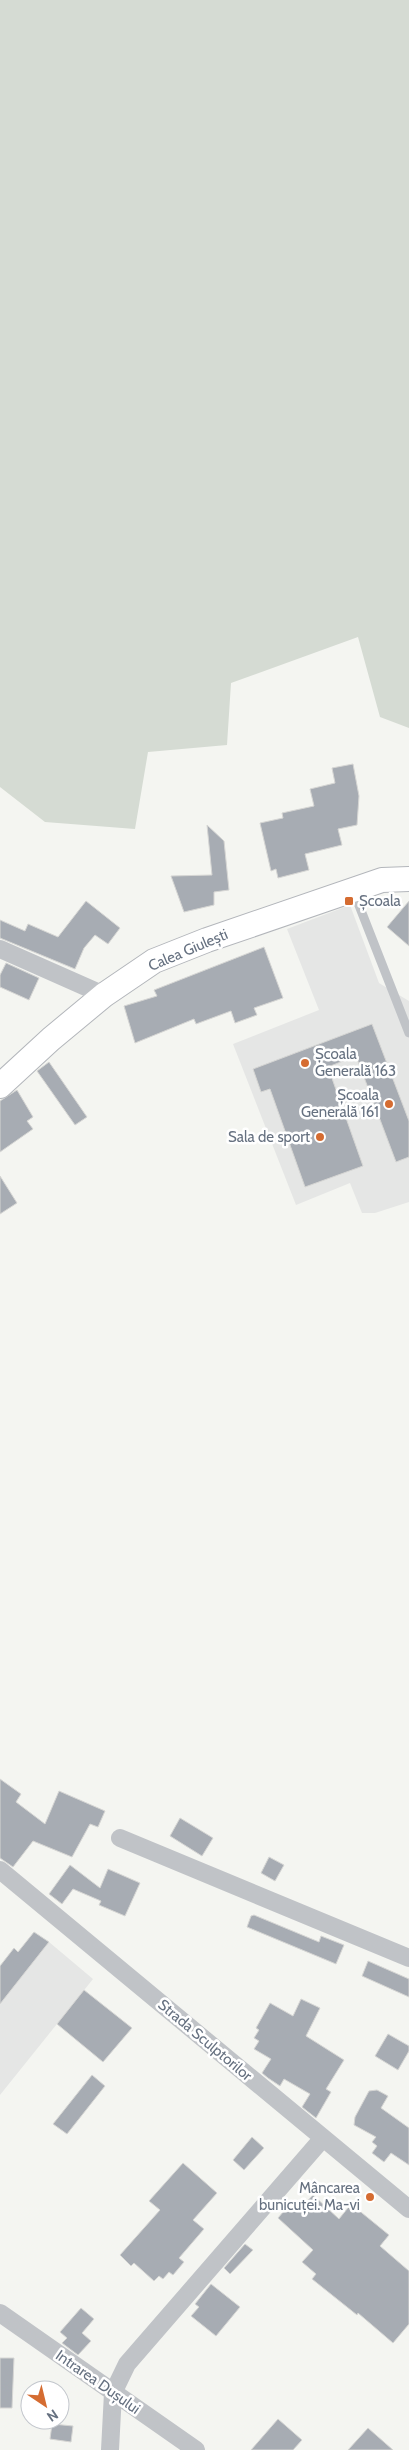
<svg xmlns="http://www.w3.org/2000/svg" width="409" height="2450" font-family="Cabin,sans-serif">
<style>
.built{fill:#e5e6e5}
.green{fill:#d5dbd3}
.building{fill:#a7acb3;stroke:#d6d6d4}
.lines{fill:none;stroke-linecap:round;stroke-linejoin:round}
.secondary-casing{stroke:#b3b6bb;stroke-width:26}
.service{stroke:#c0c3c7;stroke-width:9}
.minor{stroke:#c0c3c7;stroke-width:18}
.secondary{stroke:#fff;stroke-width:24}
.poi-dot{fill:#d56c31;stroke:#fff;stroke-width:2}
.labels{text-anchor:middle;dominant-baseline:central;stroke-width:5;stroke-linejoin:round;paint-order:stroke}
.poi-label{font-size:15px;fill:#667180;stroke:#fff;text-anchor:end}
.street-label{font-size:15px;fill:#667180;stroke:#fff}
</style>
<rect width="100%" height="100%" fill="#f4f5f1"/>
<!-- built -->
<path class="built" d="M350,905L379,983L409,1001V1202L375,1213H362L350,1183L296,1205L233,1044L319,1010L287,929Z
M49,1942L93,1979L0,2095V2004Z"/>
<!-- green -->
<path class="green" d="M0,0H409V728L380,717L358,637L231,683L227,745L148,752L135,829L45,822L0,787Z"/>
<!-- building -->
<path class="building" d="M353,764L359,796L357,825L338,829L342,845L305,854L309,870L278,878L276,869L271,871L260,823L283,818L282,813L314,806L310,789L335,783L332,768Z
M207,825L224,841L229,890L214,892V905L184,912L171,876L212,875Z
M86,901L120,928L108,944L95,935L84,948L75,969L0,938V920L25,931L28,924L58,937Z
M409,901V946L387,927Z
M264,947L283,998L254,1008L257,1015L235,1023L231,1011L196,1024L194,1019L135,1043L124,1006L157,996L154,990Z
M6,963L39,978L29,1000L0,987V975Z
M372,1024L409,1121V1157L396,1162L356,1056L328,1067L363,1166L305,1187L270,1089L261,1092L253,1069Z
M49,1062L87,1117L75,1125L37,1071Z
M17,1090L33,1117L27,1121L33,1129L0,1152V1101Z
M0,1176L17,1203L0,1214Z
M0,1779L21,1794L16,1802L45,1824L59,1791L105,1811L98,1827L90,1824L72,1857L33,1841L13,1867L0,1858Z
M180,1818L213,1838L202,1856L170,1836Z
M269,1857L284,1865L275,1881L261,1873Z
M70,1865L100,1888L108,1869L140,1883L125,1916L99,1905L101,1901L73,1889L62,1904L49,1894Z
M254,1915L319,1942L321,1936L344,1945L336,1964L247,1927L251,1916Z
M34,1932L49,1942L0,2004V1966L14,1948L18,1952Z
M368,1961L409,1979V1997L362,1976Z
M84,1990L132,2028L103,2062L57,2024Z
M301,1999L320,2008L306,2036L344,2060L326,2089L331,2092L316,2118L302,2107L310,2094L284,2079L280,2086L268,2078L262,2073L271,2059L254,2049L259,2041L254,2038L259,2030L256,2028L270,2003L293,2016Z
M388,2034L409,2046V2051L398,2070L375,2056Z
M92,2075L105,2086L67,2134L53,2124Z
M377,2090L388,2096L381,2108L409,2128V2165L391,2153L384,2162L372,2153L377,2146L372,2142L376,2137L354,2125L355,2117L369,2091Z
M252,2137L264,2148L244,2170L233,2160Z
M183,2163L217,2193L193,2220L204,2229L179,2258L184,2262L173,2275L169,2272L163,2279L159,2276L154,2281L134,2263L131,2266L120,2255L160,2210L149,2201Z
M313,2195L339,2219L351,2204L389,2235L380,2246L409,2271V2324L393,2343L358,2313L357,2315L312,2279L316,2274L302,2262L313,2250L278,2218L289,2205L297,2212Z
M245,2244L253,2250L230,2274L224,2268Z
M211,2284L240,2307L216,2336L191,2316L199,2307L195,2304Z
M81,2308L94,2319L82,2333L91,2341L78,2355L62,2343L67,2338L60,2332Z
M0,2358H14L12,2408H0Z
M278,2419L302,2440L293,2450H251Z
M52,2424L73,2426L71,2442L50,2439Z
M368,2428L393,2450H348Z"/>
<g class="lines">
<defs>
<path id="secondary" d="M0,1086L51,1039L104,995L154,961L207,940L382,880L409,879"/>
</defs>
<!-- secondary casing -->
<use href="#secondary" class="secondary-casing"/>
<!-- service -->
<path class="service" d="M353,890L409,1033"/>
<!-- minor -->
<path class="minor" d="M0,949L104,995
M120,1838L409,1958
M0,1870L409,2209
M0,2313L196,2450
M110,2450L113,2393L127,2364L323,2138"/>
<!-- secondary -->
<use href="#secondary" class="secondary"/>
</g>
<!-- markers -->
<g class="poi-dot">
<rect x="344" y="896" width="10" height="10" rx="2.5"/>
<circle cx="305" cy="1063" r="5"/>
<circle cx="389" cy="1104" r="5"/>
<circle cx="320" cy="1137" r="5"/>
<circle cx="370" cy="2197" r="5"/>
</g>
<g class="labels">
<!-- poi labels -->
<g class="poi-label">
<text x="359" y="901" text-anchor="start">Școala</text>
<text x="315" y="1054" text-anchor="start">Școala<tspan x="315" dy="17">Generală 163</tspan></text>
<text x="379" y="1095">Școala<tspan x="379" dy="17">Generală 161</tspan></text>
<text x="310" y="1137">Sala de sport</text>
<text x="360" y="2188">Mâncarea<tspan x="360" dy="17">bunicuței. Ma-vi</tspan></text>
</g>
<!-- street labels -->
<g class="street-label">
<text transform="translate(188 950) rotate(-23)">Calea Giulești</text>
<text transform="translate(205 2040) rotate(40)">Strada Sculptorilor</text>
<text transform="translate(98 2382) rotate(35)">Intrarea Dușului</text>
</g>
</g>
<!-- north arrow -->
<g transform="translate(45 2405) rotate(145)"><circle r="24" fill="#ffffff" stroke="#c2c6cc"/>
<path d="M0-4L9 19L0 12L-9 19Z" fill="#d56c31"/>
<text y="-8" font-size="14" font-weight="bold" text-anchor="middle" fill="#667180">N</text>
</g>
</svg>
